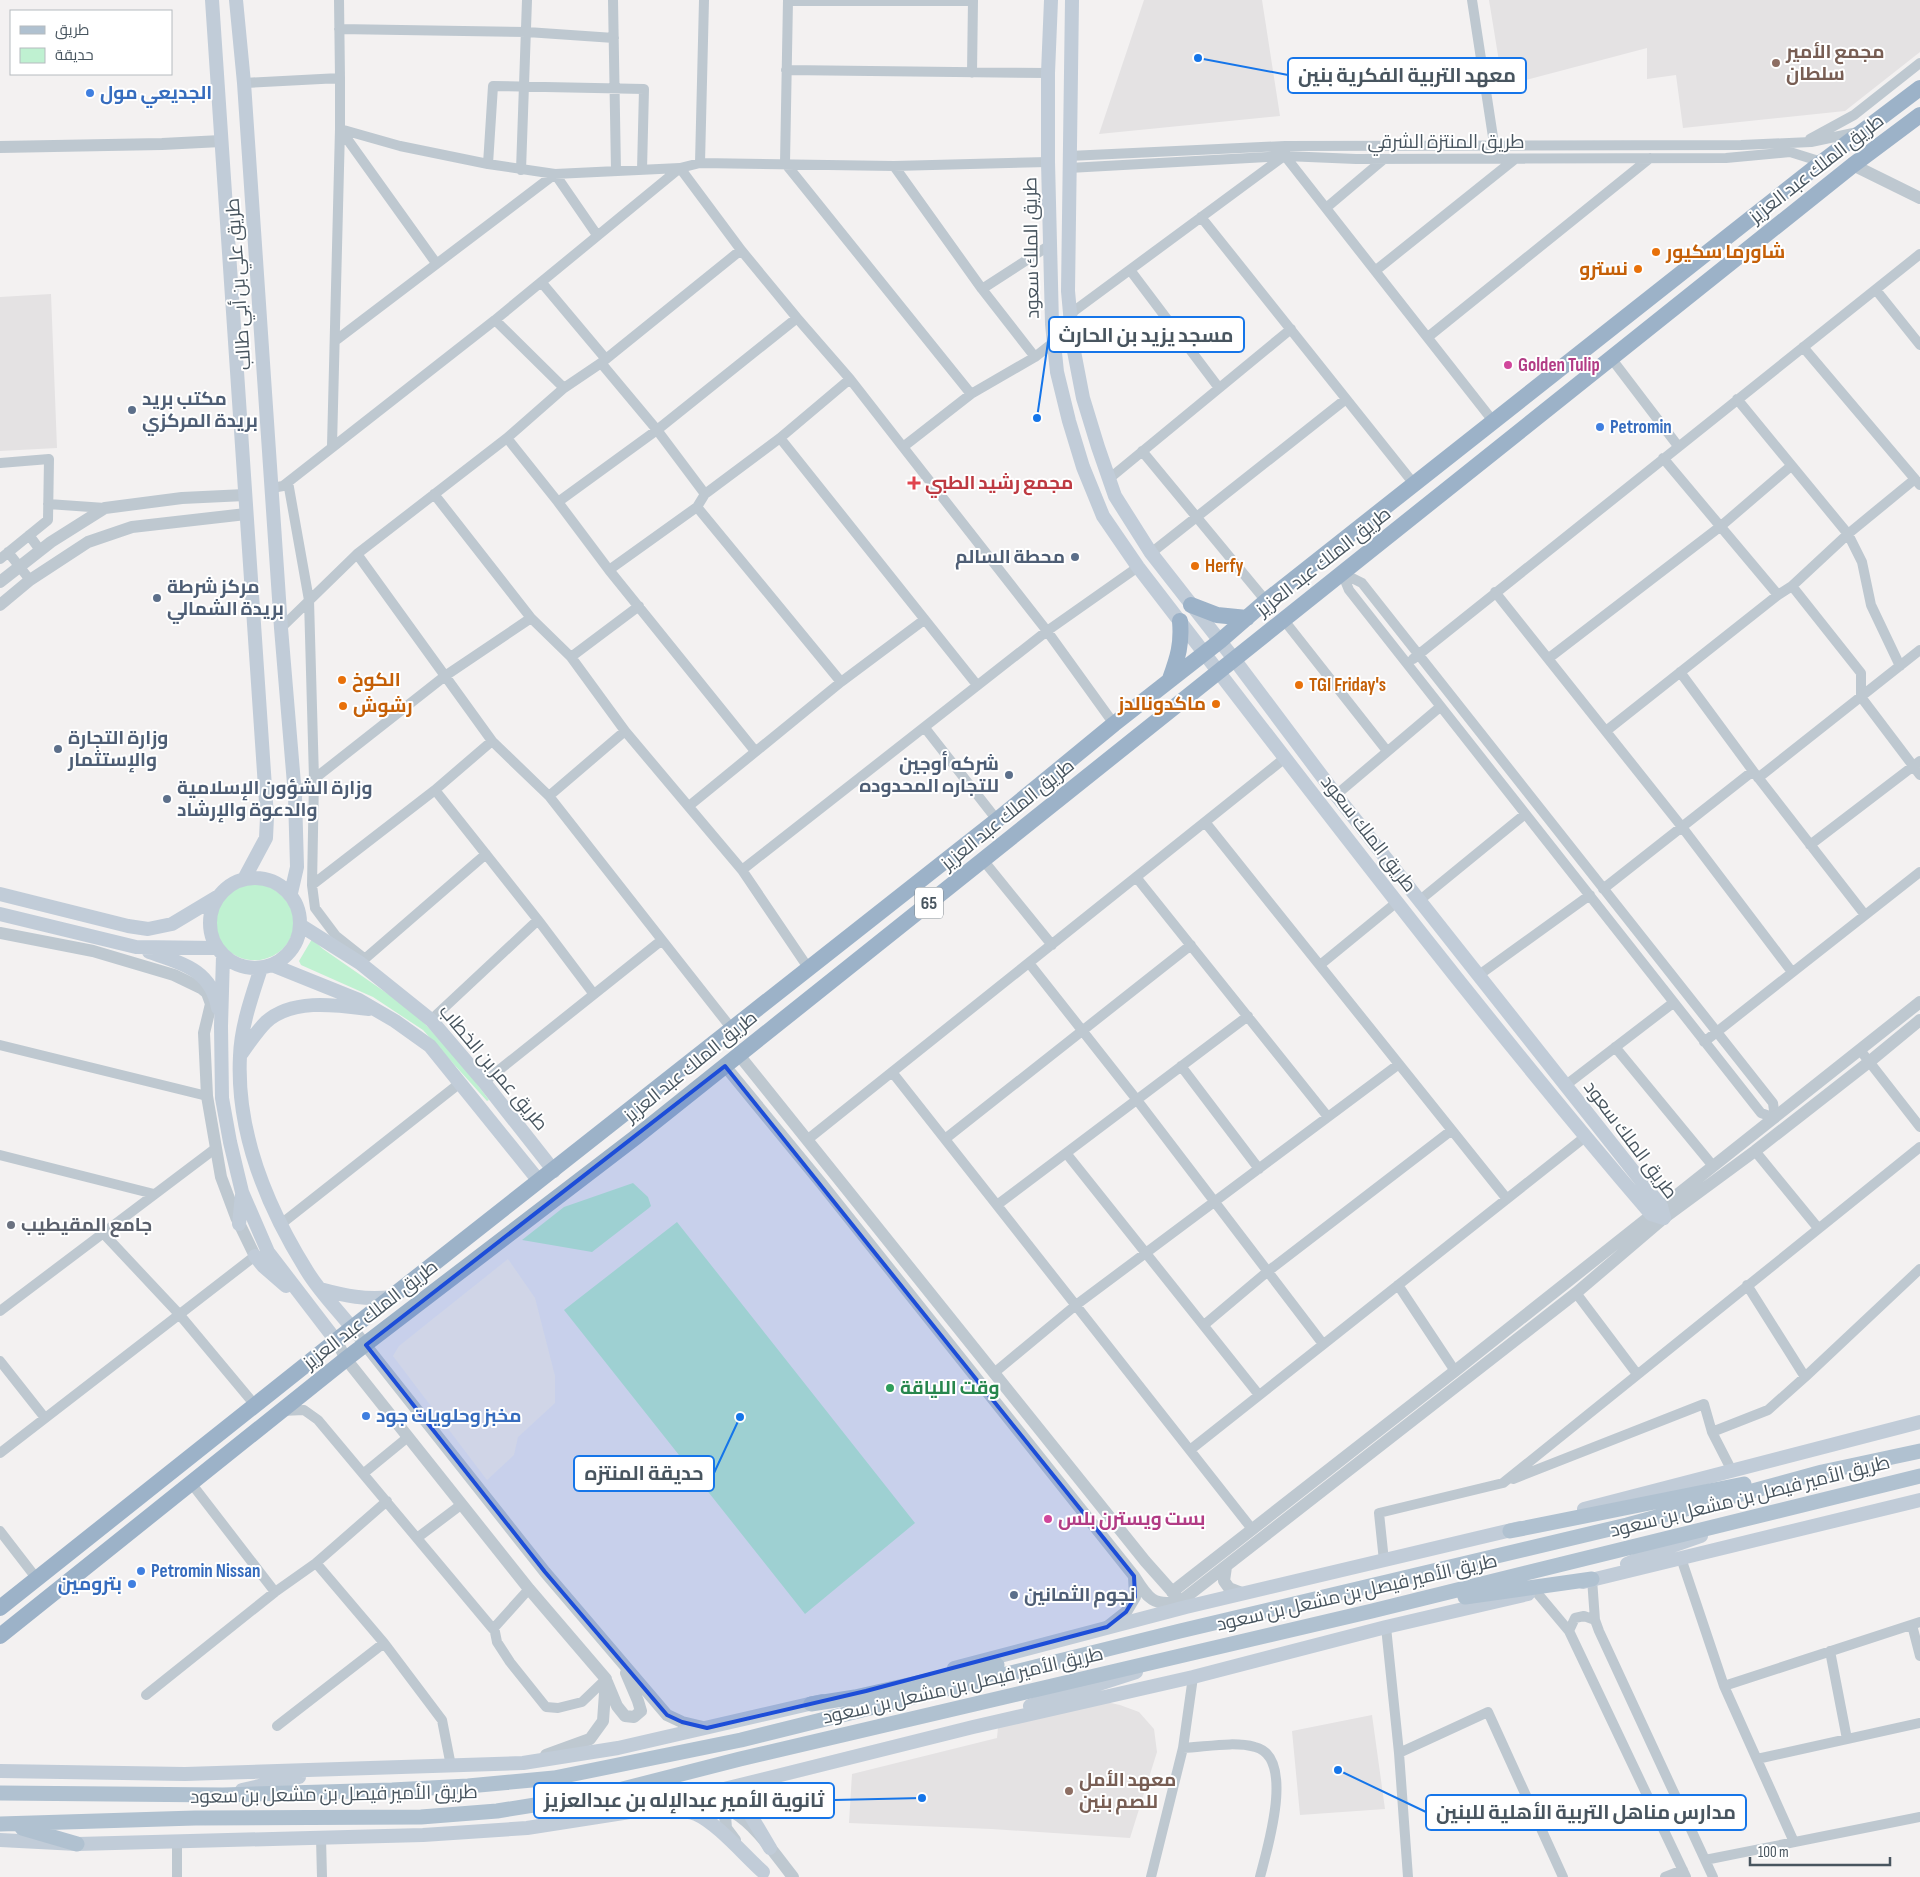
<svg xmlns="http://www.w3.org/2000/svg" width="1920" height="1877" font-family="'Sofia Sans Condensed',Cairo,sans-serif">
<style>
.commercial{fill:#fdf7eb}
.education{fill:#e4e2e3}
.green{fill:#bff1d1}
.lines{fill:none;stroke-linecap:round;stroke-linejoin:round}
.minor{stroke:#bec8d0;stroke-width:10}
.tertiary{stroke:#bec8d0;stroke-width:12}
.secondary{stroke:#c1ccd8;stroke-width:14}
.primary{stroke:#b0c1d0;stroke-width:15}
.trunk{stroke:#9cb2c8;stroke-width:16}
.marked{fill:#1d4ed8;fill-opacity:0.2;stroke:#1d4ed8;stroke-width:4;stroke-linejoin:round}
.education-dot{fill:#8d6e63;stroke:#fff;stroke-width:2}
.shop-dot{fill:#3f7fe0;stroke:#fff;stroke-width:2}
.food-dot{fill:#e8710a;stroke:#fff;stroke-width:2}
.hotel-dot{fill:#d1479c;stroke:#fff;stroke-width:2}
.service-dot{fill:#5c6f8a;stroke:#fff;stroke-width:2}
.health-dot{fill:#e0444e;stroke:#fff;stroke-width:2}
.worship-dot{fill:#6b7280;stroke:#fff;stroke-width:2}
.leisure-dot{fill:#2e9e5b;stroke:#fff;stroke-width:2}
.labels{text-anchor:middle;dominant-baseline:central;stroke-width:4;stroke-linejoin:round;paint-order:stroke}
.shield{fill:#fff;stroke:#7f888f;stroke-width:1}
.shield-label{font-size:18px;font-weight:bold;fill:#48555f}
.education-label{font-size:19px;font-weight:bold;fill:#785e54;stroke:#fff;text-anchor:start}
.shop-label{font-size:19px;font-weight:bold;fill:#366cbe;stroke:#fff;text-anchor:start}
.street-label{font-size:19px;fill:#48555f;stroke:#fff}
.food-label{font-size:19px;font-weight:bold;fill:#c56008;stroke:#fff;text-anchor:start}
.hotel-label{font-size:19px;font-weight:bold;fill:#b23c85;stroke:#fff;text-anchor:start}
.service-label{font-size:19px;font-weight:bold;fill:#4e5e75;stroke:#fff;text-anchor:start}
.health-label{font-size:19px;font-weight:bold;fill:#be3a42;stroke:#fff;text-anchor:start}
.worship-label{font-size:19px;font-weight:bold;fill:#5b616d;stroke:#fff;text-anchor:start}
.leisure-label{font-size:19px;font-weight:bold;fill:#27864d;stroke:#fff;text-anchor:start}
.leader{fill:none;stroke:#1575e9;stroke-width:2}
.callout-dot{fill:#1575e9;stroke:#fff;stroke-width:2}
.callout{fill:#fff;stroke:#1575e9;stroke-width:2}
.callout-label{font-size:20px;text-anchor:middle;font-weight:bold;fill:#48555f}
</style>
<rect width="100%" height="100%" fill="#f3f1f1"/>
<!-- commercial -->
<path class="commercial" d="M508,1259L535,1298L555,1376V1403L518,1437L514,1455L487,1480L393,1356L399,1346Z"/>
<!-- education -->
<path class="education" d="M1144,0H1262L1280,116L1099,134Z
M1489,0H1920V52L1845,111L1683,128L1676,75L1647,79V48L1503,86Z
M51,294L57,448L0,451V297Z
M1102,1701L1120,1705L1139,1712L1154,1729L1157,1752L1130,1838L991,1829L849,1823L852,1774L997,1738L998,1727Z
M1372,1715L1385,1809L1300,1815L1292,1731Z"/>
<!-- green -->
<path class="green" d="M249,882C255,883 262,883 268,886C288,896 301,917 290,939C284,951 272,958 260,960C225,964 202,927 224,899C230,890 239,886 249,882Z
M312,939L323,949L414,1012L462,1064L489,1100L487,1101L423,1030L373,997L301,965L299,961Z
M633,1183L648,1197L651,1206L649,1208L592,1252L522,1240L564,1207Z
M677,1222L915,1523L805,1614L564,1310Z"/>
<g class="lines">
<!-- minor -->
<path class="minor" d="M339,0L340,78
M613,0L616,171
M788,0L785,163L971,394
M1472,0L1495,150
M788,1H973
M339,29L527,32L614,38
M786,70L1048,73
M972,73L973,0
M244,83L340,78V129L400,146L488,164L555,174L680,168L700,163L894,166L1048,162
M340,129L436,263
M1810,139L1854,115L1920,63
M1285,151V156L1493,421
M1069,156L1285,146L1741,145L1811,142L1858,132
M700,163L704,0
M488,164L493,86L644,89L642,170
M894,166L982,289L1035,357
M1069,168L1285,156L1356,159L1726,158L1790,152L1822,162
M521,170L527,0
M1326,208L1384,159
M1201,217L1414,484
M1130,270L1219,388
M1375,271L1515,159
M542,283L605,358
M982,289L1050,245
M1876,290L1920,345
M1070,314L1284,156
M495,320L564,388
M1428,337L1650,158
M335,341L555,174L597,235
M1803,347L1920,485
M1611,358L1678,446
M601,363L657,430L705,494
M1737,399L1848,534L1862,562L1871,605L1900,666
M507,438L558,502L609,570L755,751
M780,438L977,685
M332,446L340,129
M903,447L971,394L1035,357L1054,342
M1142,451L1266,601
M1663,458L1778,595
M0,463L49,459L48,520L0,559
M1110,478L1291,329
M288,482L309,600L314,779L312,885L315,908L336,936L365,959
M272,488L283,486L495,320L680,168L741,250L797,318L850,379L903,447L1047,631L1114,724
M434,494L531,618L571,657L625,731L742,870L809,969
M558,502L657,430L797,318
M48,504L105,508
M697,507L841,682
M29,535L40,550
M8,552L30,580
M1151,553L1346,399
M357,554L492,741L549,796L662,940L484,1082
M609,570L697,507L705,494L780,438L850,379
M1342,573L1362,583L1773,1103L1775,1118L1761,1113C1623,940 1486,765 1349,590Z
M1792,586L1861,673V697L1920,775
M1495,592L1682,827L1792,972
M1283,619L1387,751
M281,628L357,554L507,438L564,388L601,363L741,250
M571,657L639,606
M1549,658L1721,526L1791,466
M1413,659L1920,254
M1680,672L1753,771L1865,915
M925,728L997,820
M1606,731L1778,595L1792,586L1848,534L1915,479
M1758,778L1920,650
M435,790L538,920L593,993
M1336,795L1440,707
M295,796L314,779L445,676L531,618
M549,796L625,731
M689,806L841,682L924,620
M1205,822L1507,1199
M1810,845L1920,761
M983,860L1052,945
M742,870L1047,631L1138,567
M1136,877L1328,1117
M312,885L435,790L492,741
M1603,889L1753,771
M1420,900L1524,815
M662,940L732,1029
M360,963L486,854
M1029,963L1137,1100L1323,1344
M1320,965L1397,902
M1479,975L1590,895
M431,1020L538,920
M1704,1042L1920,872
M0,1045L207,1096
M1615,1047L1713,1166
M1860,1050L1920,1127
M1181,1066L1259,1169
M892,1072L1252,1529
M1566,1085L1673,1003
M945,1139L1191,945
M807,1140L1285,758
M1755,1151L1818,1228
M1066,1153L1259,1395
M0,1155L154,1194
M997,1205L1248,1016
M281,1224L460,1083
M103,1233L179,1314L255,1405
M1398,1285L1455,1371
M1747,1285L1805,1377
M1576,1293L1637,1374
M0,1311L216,1148
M1204,1325L1267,1272L1452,1130
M0,1361L45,1418
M994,1373L1076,1305L1399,1064
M282,1411L304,1410L318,1420L493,1629L529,1589
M1190,1450L1585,1137
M0,1453L255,1256
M1732,1471L1712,1432L1768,1410L1805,1377L1920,1269
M364,1473L408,1437
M1513,1479L1704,1404L1712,1432
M191,1483L275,1592L316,1563L384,1643L442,1720L451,1766
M0,1531L37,1579
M417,1538L462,1504
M1681,1558L1724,1686L1794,1842
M1384,1561L1379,1513L1503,1483L1920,1147
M316,1563L387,1501
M1592,1579L1595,1620L1599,1631L1713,1877
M1538,1594L1569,1631L1686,1877
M1912,1625L1920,1656
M494,1627L497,1642L510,1662L546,1707L558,1708L582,1702L606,1679
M1386,1627L1399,1753L1408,1877
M1569,1631L1575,1618L1584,1616L1595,1620
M1830,1651L1847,1739
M1724,1686L1920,1622
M146,1695L275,1592
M277,1726L384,1643
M1183,1748C1206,1747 1233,1741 1255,1747C1296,1757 1267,1849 1260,1877
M1399,1753L1488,1712L1563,1877
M1757,1759L1920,1723
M321,1838L322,1877
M1705,1860L1920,1817
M177,1877V1841
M1151,1877L1183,1748L1193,1677
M1665,1877L1683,1870"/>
<!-- tertiary -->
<path class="tertiary" d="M0,147L162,144L221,141
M1853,165L1920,198
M0,582L51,542L105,508L182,498L245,495
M0,605L30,580L88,542L132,527L246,514
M0,933L93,951L174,975L201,988L207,993L211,1004L204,1033L207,1096L221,1177L236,1217L255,1256
M739,1055L1145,1561L1177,1597
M725,1066L821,1183L1134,1576L1135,1597L1126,1612L1107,1627
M352,1328L545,1572L667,1715L682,1722L707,1728
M337,1342L346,1359L529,1589L606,1679L603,1721L590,1739L546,1755
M1226,1567L1224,1581L1229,1588L1242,1593
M1134,1576C1147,1597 1153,1608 1181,1601L1576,1293L1664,1218L1755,1151L1869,1062L1920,1020
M1172,1592L1455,1371L1920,1002
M607,1682L617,1706L625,1716L634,1717L641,1711L638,1701L626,1673
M735,1840L726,1828L725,1816L733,1812C756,1825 776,1856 793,1877"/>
<!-- secondary -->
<path class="secondary" d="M212,0L267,817L266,838L244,879
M236,0L244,83L281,628L295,796L297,867L291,893
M1051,0L1048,73V162L1052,324L1057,372L1069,421L1083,467L1103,516L1138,567C1306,785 1472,1005 1651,1214L1664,1218
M1072,0L1068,291L1073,346L1083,398L1098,447L1115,496L1151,553L1234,659L1336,795L1661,1206L1664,1218
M210 923a45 45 0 1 1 90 0a45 45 0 1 1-90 0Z
M0,894L128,926L148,929L172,924L217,897
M0,914L136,947L217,948
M300,925L360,963L431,1020L484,1082L554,1171
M149,952C181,963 211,969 218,1008
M223,956L221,1026L222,1098L230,1142L242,1192L268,1252L337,1342
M272,965L359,1000L395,1021L430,1046L539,1181
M261,968C252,996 241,1026 240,1056C236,1133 267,1207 307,1271C319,1291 337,1309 352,1328
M242,1053C249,1043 257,1031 266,1022C292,998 337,1005 369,1009
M239,1224L242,1195
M255,1256L263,1266L286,1286
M320,1289C346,1296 365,1300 392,1297
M1584,1509L1920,1422
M1627,1564L1658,1551L1701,1536
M1583,1582L1920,1500
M954,1668L1186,1607L1520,1528
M1030,1706L1136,1672
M0,1771L185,1774L523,1763L618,1748L822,1701
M766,1783C756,1789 745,1792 745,1806L770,1848
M242,1790L299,1777
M657,1811C669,1811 684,1809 696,1814C717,1823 745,1856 763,1872
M0,1840L77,1844L423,1835L527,1828L636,1811L973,1727L1193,1677L1386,1627L1528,1594"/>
<!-- primary -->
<path class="primary" d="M1510,1531L1744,1484
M1465,1597L1592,1579
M811,1704L855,1697L997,1665
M0,1793L223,1795L392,1790L468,1786L554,1778L741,1740L1180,1631L1627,1525L1822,1472L1920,1451
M0,1824L195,1818L421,1817L497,1811L603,1794L740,1759L1372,1611L1920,1476
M22,1828L77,1844"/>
<!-- trunk -->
<path class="trunk" d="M1191,605L1217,615L1247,618
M1170,679C1178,657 1182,644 1180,621
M0,1608L352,1328L997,820L1114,724L1220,641L1266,601L1822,162L1920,88
M0,1636L346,1359L636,1137L1853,165L1920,115"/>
</g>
<!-- marked area -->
<path class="marked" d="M725,1066L1134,1576L1135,1597L1126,1612L1107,1627L866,1691L707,1728L682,1722L667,1715L545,1572L366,1345Z"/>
<!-- markers -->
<g class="education-dot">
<circle cx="1776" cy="63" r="5"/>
<circle cx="1069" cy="1791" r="5"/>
</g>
<g class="shop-dot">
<circle cx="90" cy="93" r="5"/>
<circle cx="1600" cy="427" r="5"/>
<circle cx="366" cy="1416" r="5"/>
<circle cx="141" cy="1571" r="5"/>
<circle cx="132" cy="1584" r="5"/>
</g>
<g class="food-dot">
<circle cx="1656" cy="252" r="5"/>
<circle cx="1638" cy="269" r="5"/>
<circle cx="1195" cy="566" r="5"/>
<circle cx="342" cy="680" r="5"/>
<circle cx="1299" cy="685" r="5"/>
<circle cx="1216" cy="704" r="5"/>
<circle cx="343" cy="706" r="5"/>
</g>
<g class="hotel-dot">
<circle cx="1508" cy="365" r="5"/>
<circle cx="1048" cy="1519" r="5"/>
</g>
<g class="service-dot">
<circle cx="132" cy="410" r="5"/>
<circle cx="1075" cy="557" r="5"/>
<circle cx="157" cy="598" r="5"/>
<circle cx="58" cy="749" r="5"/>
<circle cx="1009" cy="775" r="5"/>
<circle cx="167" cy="799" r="5"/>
<circle cx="1014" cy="1595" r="5"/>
</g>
<path class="health-dot" d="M911.5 475.5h5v5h5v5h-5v5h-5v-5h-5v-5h5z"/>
<circle class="worship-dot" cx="11" cy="1225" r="5"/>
<circle class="leisure-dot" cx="890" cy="1388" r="5"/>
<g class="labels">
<!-- shield labels -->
<rect class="shield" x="915" y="887.5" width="28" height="31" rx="4"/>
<g class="shield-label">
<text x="929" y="903">65</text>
</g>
<!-- education labels -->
<g class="education-label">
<text x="1786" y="52">مجمع الأمير<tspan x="1786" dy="22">سلطان</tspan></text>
<text x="1079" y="1780">معهد الأمل<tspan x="1079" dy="22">للصم بنين</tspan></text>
</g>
<!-- shop labels -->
<g class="shop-label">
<text x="100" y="93">الجديعي مول</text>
<text x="1610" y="427">Petromin</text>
<text x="376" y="1416">مخبز وحلويات جود</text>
<text x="151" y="1571">Petromin Nissan</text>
<text x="122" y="1584" text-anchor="end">بترومين</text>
</g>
<!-- street labels -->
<g class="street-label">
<text x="1446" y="142">طريق المنتزة الشرقي</text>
<text transform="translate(1817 169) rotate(-38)">طريق الملك عبد العزيز</text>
<text transform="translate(1032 248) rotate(-91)">طريق الملك سعود</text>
<text transform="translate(239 284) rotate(-94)">طريق علي بن أبي طالب</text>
<text transform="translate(1324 562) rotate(-38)">طريق الملك عبد العزيز</text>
<text transform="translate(1008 815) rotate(-39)">طريق الملك عبد العزيز</text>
<text transform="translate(1368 834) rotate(52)">طريق الملك سعود</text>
<text transform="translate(691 1067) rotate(-39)">طريق الملك عبد العزيز</text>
<text transform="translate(493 1068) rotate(50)">طريق عمر بن الخطاب</text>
<text transform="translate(1630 1140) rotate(53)">طريق الملك سعود</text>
<text transform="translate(371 1315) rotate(-38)">طريق الملك عبد العزيز</text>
<text transform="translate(1750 1497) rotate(-14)">طريق الأمير فيصل بن مشعل بن سعود</text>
<text transform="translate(1357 1593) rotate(-13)">طريق الأمير فيصل بن مشعل بن سعود</text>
<text transform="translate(963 1686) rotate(-13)">طريق الأمير فيصل بن مشعل بن سعود</text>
<text transform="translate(334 1795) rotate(-1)">طريق الأمير فيصل بن مشعل بن سعود</text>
</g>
<!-- food labels -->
<g class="food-label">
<text x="1666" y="252">شاورما سكيور</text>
<text x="1628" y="269" text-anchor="end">نسترو</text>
<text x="1205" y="566">Herfy</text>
<text x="352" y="680">الكوخ</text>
<text x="1309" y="685">TGI Friday's</text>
<text x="1206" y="704" text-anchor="end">ماكدونالدز</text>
<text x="353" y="706">رشوش</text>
</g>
<!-- hotel labels -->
<g class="hotel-label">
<text x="1518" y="365">Golden Tulip</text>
<text x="1058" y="1519">بست ويسترن بلس</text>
</g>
<!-- service labels -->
<g class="service-label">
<text x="142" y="399">مكتب بريد<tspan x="142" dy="22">بريدة المركزي</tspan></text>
<text x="1065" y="557" text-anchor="end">محطة السالم</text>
<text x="167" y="587">مركز شرطة<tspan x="167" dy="22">بريدة الشمالي</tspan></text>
<text x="68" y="738">وزارة التجارة<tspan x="68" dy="22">والإستثمار</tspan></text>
<text x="999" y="764" text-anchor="end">شركه أوجين<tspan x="999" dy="22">للتجاره المحدوده</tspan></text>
<text x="177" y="788">وزارة الشؤون الإسلامية<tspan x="177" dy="22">والدعوة والإرشاد</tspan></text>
<text x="1024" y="1595">نجوم الثمانين</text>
</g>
<!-- health labels -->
<g class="health-label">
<text x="925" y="483">مجمع رشيد الطبي</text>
</g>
<!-- worship labels -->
<g class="worship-label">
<text x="21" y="1225">جامع المقيطيب</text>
</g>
<!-- leisure labels -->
<g class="leisure-label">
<text x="900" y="1388">وقت اللياقة</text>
</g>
</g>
<!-- callouts -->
<path class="leader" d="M1198 58L1288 75M1037 418L1049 335M740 1417L714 1473M922 1798L834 1800M1338 1770L1426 1812"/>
<g class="callout-dot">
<circle cx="1198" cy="58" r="5"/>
<circle cx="1037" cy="418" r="5"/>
<circle cx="740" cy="1417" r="5"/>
<circle cx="922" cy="1798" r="5"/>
<circle cx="1338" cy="1770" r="5"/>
</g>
<g class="callout">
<rect x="1288" y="58" width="238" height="35" rx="5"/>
<rect x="1049" y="317" width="195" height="35" rx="5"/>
<rect x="574" y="1456" width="140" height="35" rx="5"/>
<rect x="534" y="1783" width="300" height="35" rx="5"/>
<rect x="1426" y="1795" width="320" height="35" rx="5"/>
</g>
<g class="callout-label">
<text x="1407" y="82">معهد التربية الفكرية بنين</text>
<text x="1146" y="342">مسجد يزيد بن الحارث</text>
<text x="644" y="1480">حديقة المنتزه</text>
<text x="684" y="1807">ثانوية الأمير عبدالإله بن عبدالعزيز</text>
<text x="1586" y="1819">مدارس مناهل التربية الأهلية للبنين</text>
</g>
<!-- legend -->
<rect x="10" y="10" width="162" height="65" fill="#ffffff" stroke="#b6bbbf"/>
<rect x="20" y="26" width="25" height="8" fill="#b0c1d0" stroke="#b6bbbf"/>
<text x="55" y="35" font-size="15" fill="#48555f">طريق</text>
<rect x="20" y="48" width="25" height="15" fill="#bff1d1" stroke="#b6bbbf"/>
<text x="55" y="60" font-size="15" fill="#48555f">حديقة</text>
<!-- scale -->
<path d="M1750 1857v8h140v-8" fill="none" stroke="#48555f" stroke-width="2.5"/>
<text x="1758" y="1857" font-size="15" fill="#48555f" stroke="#ffffff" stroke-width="4" paint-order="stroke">100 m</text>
</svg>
